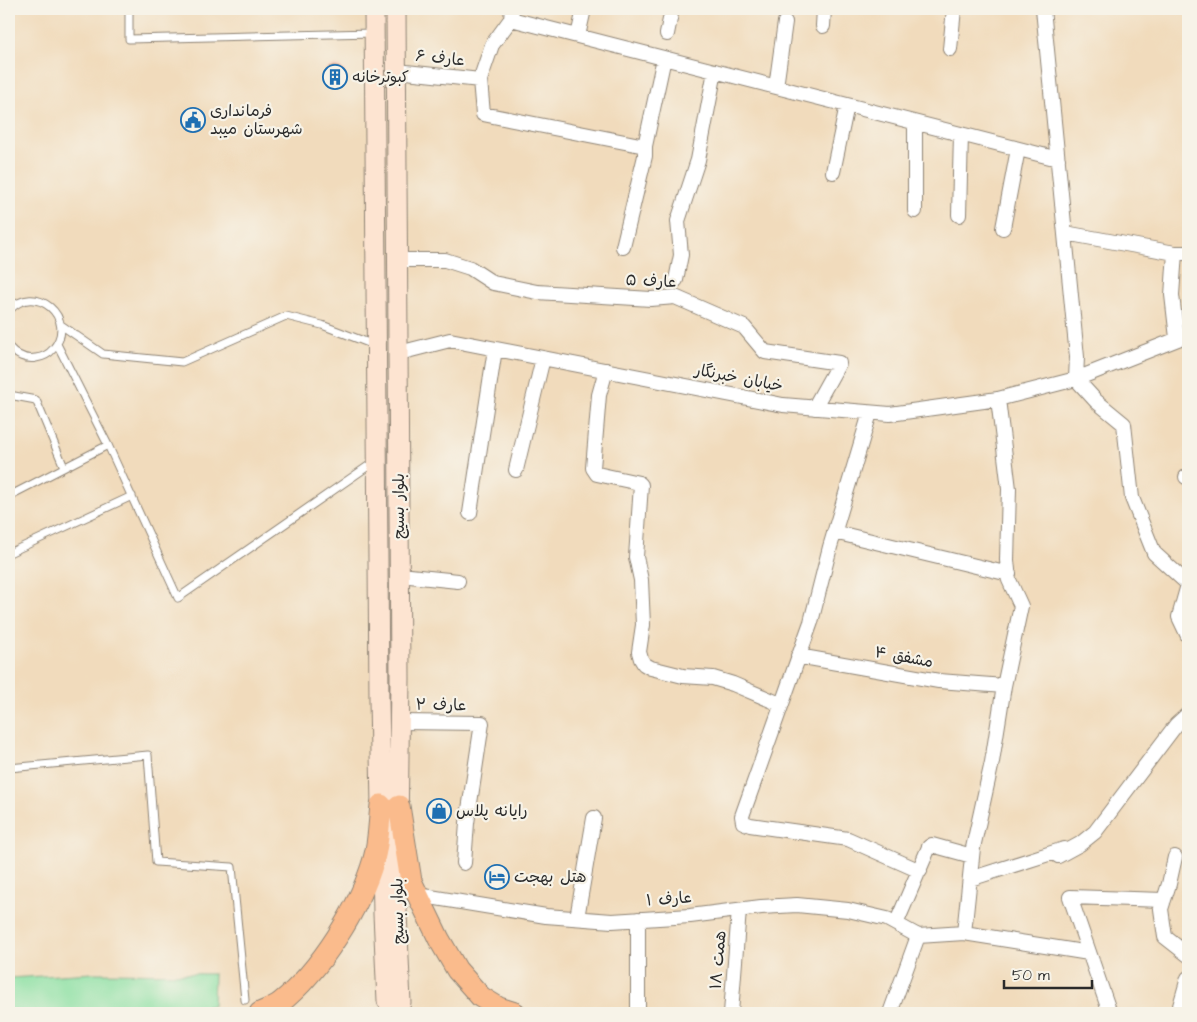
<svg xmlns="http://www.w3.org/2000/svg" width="1197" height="1022" font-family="'Architects Daughter','Playpen Sans Arabic',sans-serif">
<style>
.green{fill:#8ae0a3;stroke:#5a8667}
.building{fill:#f8a896}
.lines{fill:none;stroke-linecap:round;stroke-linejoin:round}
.lane-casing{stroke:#8e8374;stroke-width:9}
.street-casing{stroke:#8e8374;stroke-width:16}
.secondary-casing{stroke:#8e8374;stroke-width:21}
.primary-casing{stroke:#8e8374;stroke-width:23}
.lane{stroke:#fff;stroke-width:7}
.street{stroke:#fff;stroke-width:14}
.secondary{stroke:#fde4d1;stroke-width:19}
.primary{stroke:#fabb8c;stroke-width:21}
.labels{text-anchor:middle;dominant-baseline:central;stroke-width:4.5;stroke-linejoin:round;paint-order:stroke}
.street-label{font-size:16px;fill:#2b2b2b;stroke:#f7f3e8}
.poi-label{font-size:16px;fill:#2b2b2b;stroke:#f7f3e8;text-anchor:start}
</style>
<rect width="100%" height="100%" fill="#f7f3e8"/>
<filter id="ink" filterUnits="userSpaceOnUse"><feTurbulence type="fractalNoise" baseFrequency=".02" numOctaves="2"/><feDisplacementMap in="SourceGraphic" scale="10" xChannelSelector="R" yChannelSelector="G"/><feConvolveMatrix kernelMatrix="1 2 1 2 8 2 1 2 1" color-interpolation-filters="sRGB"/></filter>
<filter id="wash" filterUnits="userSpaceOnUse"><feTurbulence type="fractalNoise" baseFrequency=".0096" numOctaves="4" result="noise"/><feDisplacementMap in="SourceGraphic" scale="20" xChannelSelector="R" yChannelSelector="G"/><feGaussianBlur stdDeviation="1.12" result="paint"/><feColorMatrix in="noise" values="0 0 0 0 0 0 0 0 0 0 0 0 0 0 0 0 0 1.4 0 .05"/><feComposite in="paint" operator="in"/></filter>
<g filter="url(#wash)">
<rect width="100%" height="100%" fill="#f1dbbc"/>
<!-- green -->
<path class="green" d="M93,973L214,974L213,1006L103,1013H9V978Z"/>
<g id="blocks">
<!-- building -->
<path class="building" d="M324 77a11 11 0 1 1 22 0a11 11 0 1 1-22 0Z"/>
</g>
</g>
<g filter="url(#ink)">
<use href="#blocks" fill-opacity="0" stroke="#8e8374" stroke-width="1"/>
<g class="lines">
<defs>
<path id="lane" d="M129,9V39L373,33
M9,311C34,280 79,319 53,349C49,354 43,357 36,358C26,360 16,355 9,347
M61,325L103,354L182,362L286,316L322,325L374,345
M57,344L108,445L178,598L374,462
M9,395L36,400L64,467
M9,496L108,445
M9,553L132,496
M9,768L148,755L156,862L232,867L245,1000"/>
<path id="street" d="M512,9L511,19L1058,159
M1043,9L1077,357L1076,379L1096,401L1124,424L1132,498L1154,553L1188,584
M511,19L492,45L480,80L483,114L645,146
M823,26L824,9
M667,34L672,9
M578,36L584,9
M950,49L954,9
M397,71L480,80
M776,87L785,22
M833,172L847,105
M915,211V123
M959,215L961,134
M1003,228L1018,149
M1065,233L1175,253H1188
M623,247L645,156V146L664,58
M1175,253L1172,295L1177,338
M398,260H445L470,268L493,283L537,292L651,299L675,297L744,327L765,352L839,363L814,408
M676,280L681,255L678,221L698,160L715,71
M399,353L450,340L783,405L890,414L998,399L1076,379L1188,335
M606,370L599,395L593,468L597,474L639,483L641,485L636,557L641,580L643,625L639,652L641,659L644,664L651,668L683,676L713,678L733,684L780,704
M998,399L1009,489L1007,560L1009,580L1021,606L1004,686L992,762L973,848L964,933L1089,953
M870,413L830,547L811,622L742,816L743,822L750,825L848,839L920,871
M516,470L543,358
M1186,477H1188
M470,513L495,349
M834,532L1009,574
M400,575L458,581
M1188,585L1179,617L1188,636
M798,656L939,681L1004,686
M400,722L482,723L467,823L464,863
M1058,856L1080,844L1095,832L1176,725L1188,714
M1175,857L1169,884L1161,909L1165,937L1188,955
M970,879L1064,849
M418,895L546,916L612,921L690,916L761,907L797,905L848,910L887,919L918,936
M577,918L594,818
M896,924L929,847L932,845L972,856
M638,1013V919
M731,1013L739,910
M890,1013L918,936L964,933
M1110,1013L1070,897L1164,900
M1178,1013L1188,978"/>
<path id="secondary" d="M374,9L379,699L383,914L387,1001
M396,9L400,678L397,912L401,1003"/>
<path id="primary" d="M399,806L411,881L439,939L457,970L481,997L499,1008L515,1013
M260,1013C266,1010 275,1007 280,1003C320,971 360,908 374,859C379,842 379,823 381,805"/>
</defs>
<!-- lane casing -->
<use href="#lane" class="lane-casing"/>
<!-- street casing -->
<use href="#street" class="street-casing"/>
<!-- secondary casing -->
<use href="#secondary" class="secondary-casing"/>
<!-- primary casing -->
<use href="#primary" class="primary-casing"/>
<!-- lane -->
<use href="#lane" class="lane"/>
<!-- street -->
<use href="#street" class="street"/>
<!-- secondary -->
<use href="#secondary" class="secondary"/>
<!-- primary -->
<use href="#primary" class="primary"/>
</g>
</g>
<!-- icons -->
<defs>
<symbol id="building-ring" viewBox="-11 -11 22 22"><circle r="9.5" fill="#f7f3e8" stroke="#1f6fb2" stroke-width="1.5"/><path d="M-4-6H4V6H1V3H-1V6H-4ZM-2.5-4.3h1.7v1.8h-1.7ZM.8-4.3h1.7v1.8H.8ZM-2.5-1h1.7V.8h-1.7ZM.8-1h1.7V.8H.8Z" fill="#1f6fb2"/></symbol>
<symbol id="civic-ring" viewBox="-11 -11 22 22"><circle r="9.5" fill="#f7f3e8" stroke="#1f6fb2" stroke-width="1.5"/><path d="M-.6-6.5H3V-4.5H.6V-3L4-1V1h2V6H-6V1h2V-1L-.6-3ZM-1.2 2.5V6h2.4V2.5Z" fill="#1f6fb2"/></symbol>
<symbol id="shop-ring" viewBox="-11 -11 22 22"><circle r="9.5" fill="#f7f3e8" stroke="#1f6fb2" stroke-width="1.5"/><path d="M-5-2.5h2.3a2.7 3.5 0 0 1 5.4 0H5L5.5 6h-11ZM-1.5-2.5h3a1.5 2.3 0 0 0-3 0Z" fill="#1f6fb2"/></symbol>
<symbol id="hotel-ring" viewBox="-11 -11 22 22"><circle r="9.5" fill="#f7f3e8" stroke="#1f6fb2" stroke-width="1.5"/><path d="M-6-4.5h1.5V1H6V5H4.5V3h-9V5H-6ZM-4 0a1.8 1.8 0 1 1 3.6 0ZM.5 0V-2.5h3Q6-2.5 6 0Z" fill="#1f6fb2"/></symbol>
</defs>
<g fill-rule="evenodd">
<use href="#building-ring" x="321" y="63" width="28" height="28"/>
<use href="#civic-ring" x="179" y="106" width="28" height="28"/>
<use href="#shop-ring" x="425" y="797" width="28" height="28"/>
<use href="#hotel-ring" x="483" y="863" width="28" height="28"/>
</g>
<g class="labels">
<!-- street labels -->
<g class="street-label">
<text transform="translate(440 58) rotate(6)">عارف ۶</text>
<text transform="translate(651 281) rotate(3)">عارف ۵</text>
<text transform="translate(739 378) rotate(11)">خیابان خبرنگار</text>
<text transform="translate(399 506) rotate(-90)">بلوار بسیج</text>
<text transform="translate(904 657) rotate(10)">مشفق ۴</text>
<text transform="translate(441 705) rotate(1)">عارف ۲</text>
<text transform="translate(669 899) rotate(-4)">عارف ۱</text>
<text transform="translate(398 911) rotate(-91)">بلوار بسیج</text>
<text transform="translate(718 960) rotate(-85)">همت ۱۸</text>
</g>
<!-- poi labels -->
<g class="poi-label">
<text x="352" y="77">کبوترخانه</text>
<text x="210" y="111">فرمانداری<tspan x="210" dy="18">شهرستان میبد</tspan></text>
<text x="456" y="811">رایانه پلاس</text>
<text x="514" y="877">هتل بهجت</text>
</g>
</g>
<!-- margin -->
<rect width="1197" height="1022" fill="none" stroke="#f7f3e8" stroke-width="30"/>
<!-- scale -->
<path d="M1004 980v8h88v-8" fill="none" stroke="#2b2b2b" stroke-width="2.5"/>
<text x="1012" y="980" font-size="15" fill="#2b2b2b" stroke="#f7f3e8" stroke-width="4" paint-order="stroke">50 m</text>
</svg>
